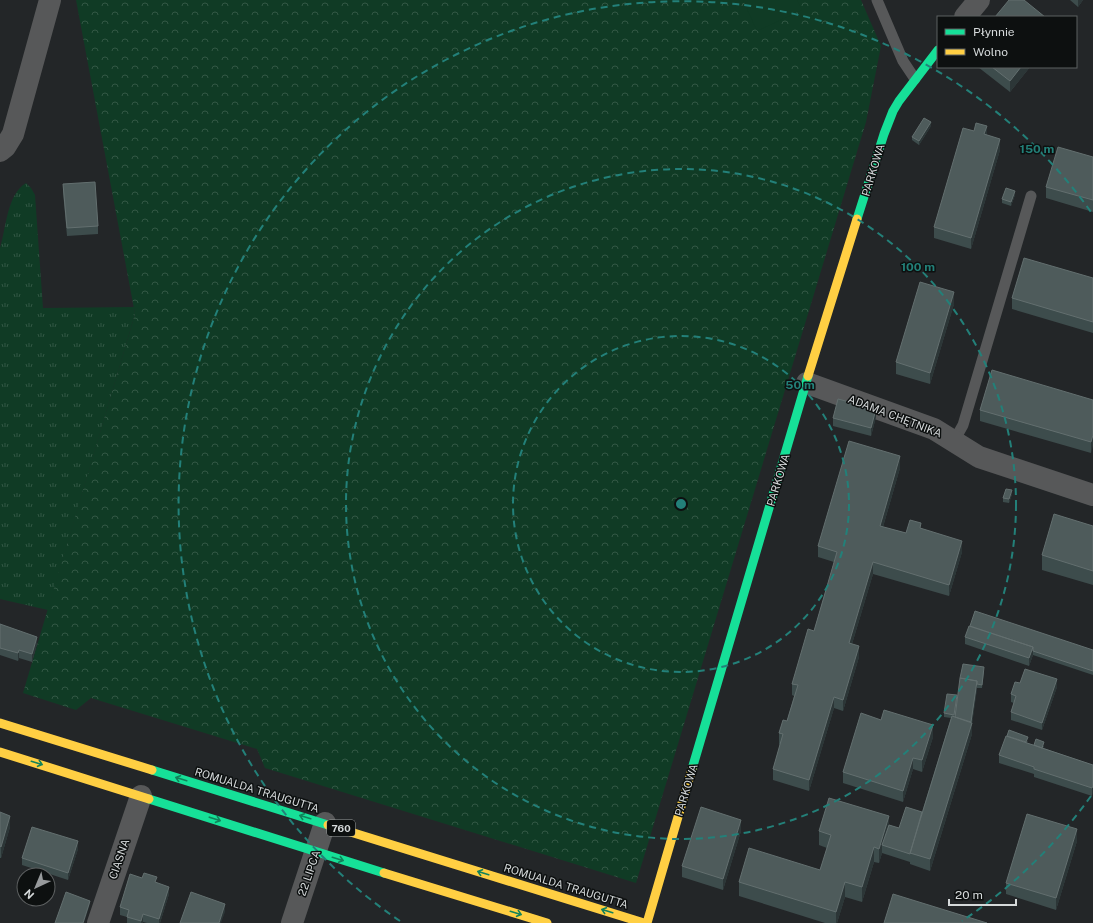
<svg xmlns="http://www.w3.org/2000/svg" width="1093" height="923" font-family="'Public Sans',sans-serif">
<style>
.grass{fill:url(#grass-tufts)}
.park{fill:url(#park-crowns)}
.garden{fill:#103b25}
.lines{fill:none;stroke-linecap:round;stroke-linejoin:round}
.lane{stroke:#575859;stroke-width:11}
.street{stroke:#575859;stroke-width:22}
.fast{stroke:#16e098;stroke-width:9}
.slow{stroke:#ffcf43;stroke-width:9}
.wall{fill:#3d4c4c}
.shaded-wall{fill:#2c3637}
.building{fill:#4e5b5b;stroke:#636f6f}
.oneway{stroke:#12825b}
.ring{fill:none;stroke:#238079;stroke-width:2;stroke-dasharray:7 5}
.labels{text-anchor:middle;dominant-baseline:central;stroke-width:3;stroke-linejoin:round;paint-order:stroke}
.shield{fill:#0d1010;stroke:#999d9d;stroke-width:1}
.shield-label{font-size:10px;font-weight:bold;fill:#d5d9da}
.street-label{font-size:11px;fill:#d5d9da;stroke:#0d1010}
.centre{fill:#238079;stroke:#0d1010;stroke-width:2}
.ring-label{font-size:12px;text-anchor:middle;font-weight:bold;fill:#238079;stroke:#0d1010;stroke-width:3;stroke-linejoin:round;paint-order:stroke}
</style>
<defs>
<pattern id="grass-tufts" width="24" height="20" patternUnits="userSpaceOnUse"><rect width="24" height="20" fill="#103b25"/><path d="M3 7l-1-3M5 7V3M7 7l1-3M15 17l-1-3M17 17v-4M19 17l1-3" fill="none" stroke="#325744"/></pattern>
<pattern id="park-crowns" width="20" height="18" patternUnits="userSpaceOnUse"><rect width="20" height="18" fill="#103b25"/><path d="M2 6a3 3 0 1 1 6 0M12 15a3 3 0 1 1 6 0" fill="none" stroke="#325744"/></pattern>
</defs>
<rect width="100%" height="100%" fill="#232628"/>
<!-- grass -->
<path class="grass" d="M26,183L31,188L35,195L43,308L134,307L135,314L48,610L0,599V248C6,229 7,194 26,183Z"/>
<!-- park -->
<path class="park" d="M76,0H861L881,46L866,122L636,883L265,768L257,749L91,698L76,710L23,693L135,314Z"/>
<!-- garden -->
<path class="garden" d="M743,0H797L802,10L757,31Z"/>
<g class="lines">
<!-- lane -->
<path class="lane" d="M877,0L903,61L915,79
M954,441L963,425L1031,196"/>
<!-- street -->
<path class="street" d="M965,17L979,0
M0,151L5,147L13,134L50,0
M807,383L934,429L979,457L1093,495
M98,923L141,796
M292,923L325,823"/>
<!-- fast -->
<path class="fast" d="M857,219L884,134L893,111L899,101L938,50
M692,769L808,376
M152,770L328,825
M149,799L384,873"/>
<!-- slow -->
<path class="slow" d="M808,376L857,219
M0,723L152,770
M0,752L149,799
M328,825L644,923
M384,873L547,923
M647,923L692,769"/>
</g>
<!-- wall -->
<path class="wall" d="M1070,0H1083L1078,7Z
M978,67H1030L1010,92Z
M931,126L919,145L912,140V137Z
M987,135L1000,150L971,249L934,238V227Z
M1093,157V212L1046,198V187Z
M63,184L98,226V234L67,236L63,192Z
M1015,195L1011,206L1002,203V199Z
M1093,278V333L1012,309V298Z
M954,304L930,384L896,374V362Z
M1093,400L1091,453L980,421V410Z
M876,417L871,436L833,426V418Z
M900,468L883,527L906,533L921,529L962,552L949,596L873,574L852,644L859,657L843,711L834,708L809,791L773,780V769L780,745L779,744V733L787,721L794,696L792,695V684L814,631L834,562L818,557V546Z
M1012,494L1009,503L1003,502V498Z
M1093,526V585L1042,570V555Z
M0,624L37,644L32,662L19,658L18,661L0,655Z
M965,637L1093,650V675L1033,655L1029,666L965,644Z
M984,671L982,688H977L972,723V734L930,871L910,864V862L882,853L879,863L874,862L862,902L845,897L837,923H825L739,896V882L820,870L827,848L819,845V831L889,825L899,828L922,812L951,718L944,717V713Z
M1020,683L1057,687L1042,730L1011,720V712L1014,703L1011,702V694Z
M933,737L922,772L913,769L903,802L843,783V772Z
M1028,741L1027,743L1034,745L1044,746L1043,748L1093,765L1092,796L1034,777V774L999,763V755Z
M0,812L10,827L1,858H0Z
M741,831L723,890L682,877V866Z
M1077,841L1056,910L1006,894V883Z
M78,849L68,880L22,865V858Z
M157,883L169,894L160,923H147L143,922L142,923H127V917L120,915V907Z"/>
<!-- shaded-wall -->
<path class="shaded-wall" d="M1078,0H1083L1078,7Z
M1021,67H1030L1010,92V81Z
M931,122V126L919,145V141Z
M987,126V138L984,134Z
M1000,139V150L971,249V238Z
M1015,191V195L1011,206V202Z
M954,292V304L930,384V373Z
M876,409V417L871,436V428Z
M1093,435V446L1091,453V442Z
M900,456V468L880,537V526Z
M1012,490V494L1009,503V499Z
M962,541V552L949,596V585Z
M873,562V574L849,654V643Z
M37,637V644L32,662V654Z
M859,646V657L843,711V700Z
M1033,647V655L1029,666V658Z
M19,650V658L18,661V653Z
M1057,679V687L1042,730V723Z
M977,681V689L972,725V723V734L930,871V859L971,723Z
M834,697V708L809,791V780Z
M933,725V737L922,772V760Z
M913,758V769L903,802V791Z
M1093,786V793L1092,796V788Z
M10,816V827L1,858V847Z
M889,816V831L882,845V853L879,863V849Z
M741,820V831L723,890V879Z
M1077,829V841L1056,910V898Z
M78,841V849L68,880V873Z
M874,847V862L862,902V887Z
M845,882V897L837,923H836V912Z
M169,887V894L160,923H159V919Z
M90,901V904L84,923H83Z
M225,904V912L221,923H219Z
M143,914V922L142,923H141Z"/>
<!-- building -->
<path class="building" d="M1009,0H1024L1045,17H995Z
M992,67H1021L1010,81Z
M924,118L931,122L919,141L912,137Z
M976,123L987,126L984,134L1000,139L971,238L934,227L963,128L974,131Z
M1058,147L1093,157V200L1046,187Z
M95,182L98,226L67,228L63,184Z
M1006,188L1015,191L1011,202L1002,199Z
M1024,258L1093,278V322L1012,298Z
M920,282L954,292L930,373L896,362Z
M992,370L1093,400V435L1091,442L980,410Z
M838,399L876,409L871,428L833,418Z
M849,441L900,456L880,526L906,533L910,520L921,523L920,528L962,541L949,585L873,562L849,643L859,646L843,700L834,697L809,780L773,769L783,734L779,733L783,720L787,721L798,685L792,684L808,629L814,631L837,552L818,546Z
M1006,489L1012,490L1009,499L1003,498Z
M1054,514L1093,526V571L1042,555Z
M975,611L1093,650V671L1033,651V647L970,626Z
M0,624L37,637L32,654L19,650L18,653L0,648Z
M969,626L1033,647L1029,658L965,637Z
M963,664L984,667L982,685L977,684V681L960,678Z
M1025,669L1057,679L1042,723L1011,712L1016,696L1011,694L1015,682L1020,683Z
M960,678L977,681L971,722L955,717Z
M947,694L957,695L954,715L944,713Z
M884,710L933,725L922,760L913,758L903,791L843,772L861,713L881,720Z
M952,716L972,723L930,859L910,853Z
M1009,730L1028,737L1026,742L1007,736Z
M1006,736L1093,765V786L1092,788L1034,769V767L999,755Z
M1036,739L1044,742L1042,748L1034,745Z
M829,798L889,816L879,849L874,847L862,887L845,882L836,912L739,882L749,848L820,870L831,835L819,831Z
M701,807L741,820L723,879L682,866Z
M906,807L922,812L910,854L882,845L889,825L899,828Z
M0,812L10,816L1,847L0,846Z
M1027,814L1077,829L1056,898L1006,883Z
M32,827L78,841L68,873L22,858Z
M144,873L157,877L155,882L169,887L159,919L143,914L141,921L127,917L129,910L120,907L130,874L142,878Z
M66,892L90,901L83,923H55Z
M191,892L225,904L219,923H180Z
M893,894L987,923H884Z"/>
<!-- one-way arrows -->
<defs><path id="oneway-shaft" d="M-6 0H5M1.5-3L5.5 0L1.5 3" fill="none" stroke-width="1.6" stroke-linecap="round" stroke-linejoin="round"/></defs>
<g class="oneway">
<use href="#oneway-shaft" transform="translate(37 763) rotate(17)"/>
<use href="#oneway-shaft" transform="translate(181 779) rotate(-163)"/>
<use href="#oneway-shaft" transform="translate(305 817) rotate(-163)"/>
<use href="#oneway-shaft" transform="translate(215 819) rotate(18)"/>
<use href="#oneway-shaft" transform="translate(338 859) rotate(17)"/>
<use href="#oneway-shaft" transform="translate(483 873) rotate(-163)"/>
<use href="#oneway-shaft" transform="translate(607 911) rotate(-163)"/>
<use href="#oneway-shaft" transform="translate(516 913) rotate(17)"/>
</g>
<!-- distance rings -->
<g class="ring">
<circle cx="681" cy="504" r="168"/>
<circle cx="681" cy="504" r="335"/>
<path d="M1091 796A503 503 0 0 1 962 921M400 921A503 503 0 1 1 1091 212"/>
</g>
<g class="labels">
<!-- shield labels -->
<rect class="shield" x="327" y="820" width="28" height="16" rx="3"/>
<g class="shield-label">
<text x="341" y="828">760</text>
</g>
<!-- street labels -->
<g class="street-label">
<text transform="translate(873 170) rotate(-73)">PARKOWA</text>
<text transform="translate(895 416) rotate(21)">ADAMA CHĘTNIKA</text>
<text transform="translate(778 480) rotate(-73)">PARKOWA</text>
<text transform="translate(257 790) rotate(17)">ROMUALDA TRAUGUTTA</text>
<text transform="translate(686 790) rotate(-73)">PARKOWA</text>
<text transform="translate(119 859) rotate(-71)">CIASNA</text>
<text transform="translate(309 873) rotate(-71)">22 LIPCA</text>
<text transform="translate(566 886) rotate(17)">ROMUALDA TRAUGUTTA</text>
</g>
</g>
<circle cx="681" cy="504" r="6" class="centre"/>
<g class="ring-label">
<text x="1037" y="153">150 m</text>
<text x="918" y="271">100 m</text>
<text x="800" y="389">50 m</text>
</g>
<!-- legend -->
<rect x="937" y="16" width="140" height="52" fill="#0d1010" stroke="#5d6061"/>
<rect x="945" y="29" width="20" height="6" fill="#16e098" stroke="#5d6061"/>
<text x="973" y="36" font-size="12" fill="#d5d9da">Płynnie</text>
<rect x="945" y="49" width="20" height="6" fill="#ffcf43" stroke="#5d6061"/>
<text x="973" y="56" font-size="12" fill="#d5d9da">Wolno</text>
<!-- north arrow -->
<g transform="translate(36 887) rotate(224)"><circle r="19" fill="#0d1010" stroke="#5d6061"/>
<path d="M0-3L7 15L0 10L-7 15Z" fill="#979a9c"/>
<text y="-6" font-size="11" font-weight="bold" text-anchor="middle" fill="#d5d9da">N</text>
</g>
<!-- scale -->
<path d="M949 899v6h67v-6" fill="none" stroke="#d5d9da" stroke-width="2"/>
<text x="955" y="899" font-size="12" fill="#d5d9da" stroke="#0d1010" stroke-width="3" paint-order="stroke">20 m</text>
</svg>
